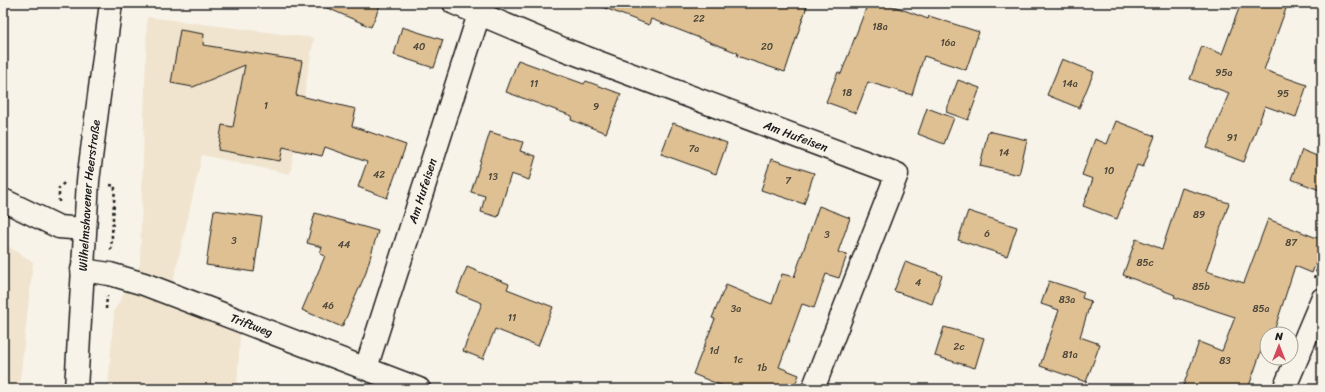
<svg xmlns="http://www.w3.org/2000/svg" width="1325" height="392" font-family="Sriracha,sans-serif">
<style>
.built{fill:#f0e4ce}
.building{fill:#dec092;stroke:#1c1c1c}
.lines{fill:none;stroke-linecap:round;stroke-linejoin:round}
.minor-casing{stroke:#1c1c1c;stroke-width:25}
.path{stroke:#1c1c1c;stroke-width:2.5;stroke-dasharray:3 3;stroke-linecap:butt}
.minor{stroke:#f7f3e8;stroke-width:22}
.labels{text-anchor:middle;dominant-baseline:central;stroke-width:3.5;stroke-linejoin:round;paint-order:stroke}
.number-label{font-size:10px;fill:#4c453a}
.street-label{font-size:12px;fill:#1c1c1c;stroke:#f7f3e8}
</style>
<rect width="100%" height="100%" fill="#f7f3e8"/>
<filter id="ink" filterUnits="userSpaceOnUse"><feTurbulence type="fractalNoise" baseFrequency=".025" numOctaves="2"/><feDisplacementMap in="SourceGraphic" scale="8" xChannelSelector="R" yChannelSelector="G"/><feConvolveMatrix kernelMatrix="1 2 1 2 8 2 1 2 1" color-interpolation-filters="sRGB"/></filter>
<g filter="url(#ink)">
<!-- built -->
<path class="built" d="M147,17L314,38L290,174L202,155L169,300L240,334L237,389H108L114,311L140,264Z
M3,243L33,262L19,389H3Z"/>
<!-- building -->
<path class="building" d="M316,3H381L371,27Z
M597,3H808L785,72L737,56L738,53L651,19L649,25L597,5Z
M868,3H885L928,19L929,16L979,32L966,70L924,56L912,95L868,82L856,113L826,102L838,72L841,74Z
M1241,3H1288L1264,70L1307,85L1296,117L1265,106L1244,162L1207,148L1229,93L1190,79L1202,46L1222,54Z
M402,27L443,40L434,68L394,55Z
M180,30L204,34L203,45L302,61L296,95L356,109L352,126L406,145L387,198L358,187L367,162L325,147L322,156L283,147L280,161L218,150L222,125L233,127L245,65L193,87L171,83Z
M1062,59L1094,72L1079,108L1047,95Z
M518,60L584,84L586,81L621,94L606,133L571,120L572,116L506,92Z
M958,80L980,88L968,120L946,112Z
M927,108L954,118L944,144L918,134Z
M1116,121L1155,136L1143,167L1137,165L1117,219L1083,206L1093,179L1082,175L1095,139L1107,144Z
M673,123L727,143L716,174L661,154Z
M988,131L1027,140L1019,175L980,166Z
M490,132L523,142L520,151L536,156L529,180L511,174L498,217L481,212L485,196L471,192Z
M1302,150L1322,158V191L1291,179Z
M771,159L814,173L804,204L761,190Z
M1182,188L1229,203L1206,271L1244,283L1268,219L1322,240V246L1312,273L1295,266L1274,331L1269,330L1267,334L1248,389H1182L1199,342L1222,351L1235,317L1174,297L1175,295L1123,275L1136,239L1162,249Z
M819,206L850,218L838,252L847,255L839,278L826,274L814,308L802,304L779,367L799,375L793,389H730L693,374L715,319L712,318L726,285L772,304L782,274L794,277Z
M214,210L262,217L254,272L206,265Z
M968,211L1017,227L1007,256L958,240Z
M315,213L378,231L365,275L342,327L302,310L325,256L320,254L322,247L307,243Z
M905,262L942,275L932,304L894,291Z
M467,267L509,284L507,289L553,307L538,346L495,329L483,359L463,351L482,303L457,293Z
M1049,281L1084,292L1082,298L1091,301L1080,337L1100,344L1086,382L1040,366L1059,310L1041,304Z
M944,327L984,338L975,368L935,356Z"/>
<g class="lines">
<defs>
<g id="minor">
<path id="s1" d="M454,3L563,49L897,174L813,389"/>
<path d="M3,200L59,227L84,229"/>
<path id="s2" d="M82,270L110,274L144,284L419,389"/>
<path id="s3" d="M366,368L479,14"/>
<path id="s4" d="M76,389L88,181L111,3"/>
<path d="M1284,389L1322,299"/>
</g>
</defs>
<!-- minor casing -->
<use href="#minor" class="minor-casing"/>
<!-- path -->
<path class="path" d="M110,185L115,186L111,251
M59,202V188L64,183
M1314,278L1322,258
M106,309L107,296"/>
<!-- minor -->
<use href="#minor" class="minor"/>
</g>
</g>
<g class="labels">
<!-- number labels -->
<g class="number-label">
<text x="699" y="19">22</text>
<text x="880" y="27">18a</text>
<text x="948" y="43">16a</text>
<text x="419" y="47">40</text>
<text x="767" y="47">20</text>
<text x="1224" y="73">95a</text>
<text x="534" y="84">11</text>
<text x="1070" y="84">14a</text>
<text x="847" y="93">18</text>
<text x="1283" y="94">95</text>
<text x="266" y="106">1</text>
<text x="596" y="107">9</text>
<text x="1232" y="138">91</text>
<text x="694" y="149">7a</text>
<text x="1004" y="153">14</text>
<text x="1109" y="171">10</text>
<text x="379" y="175">42</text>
<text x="493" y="177">13</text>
<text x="788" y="181">7</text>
<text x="1199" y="215">89</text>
<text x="987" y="234">6</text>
<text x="827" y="235">3</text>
<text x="234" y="241">3</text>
<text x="1291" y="243">87</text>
<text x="344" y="245">44</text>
<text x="1145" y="263">85c</text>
<text x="918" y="283">4</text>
<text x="1201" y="287">85b</text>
<text x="1067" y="300">83a</text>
<text x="328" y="306">46</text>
<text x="736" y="309">3a</text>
<text x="1261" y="309">85a</text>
<text x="512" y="318">11</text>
<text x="959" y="347">2c</text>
<text x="714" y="351">1d</text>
<text x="1070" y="355">81a</text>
<text x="738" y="360">1c</text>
<text x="1225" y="361">83</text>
<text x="762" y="368">1b</text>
</g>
<!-- street labels -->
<g class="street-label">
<text stroke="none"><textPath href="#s1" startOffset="367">Am Hufeisen</textPath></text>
<text stroke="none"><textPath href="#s3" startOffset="186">Am Hufeisen</textPath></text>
<text stroke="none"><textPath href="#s4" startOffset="194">Wilhelmshavener Heerstraße</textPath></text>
<text stroke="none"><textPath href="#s2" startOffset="179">Triftweg</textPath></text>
</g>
</g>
<!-- margin -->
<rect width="1325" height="392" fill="none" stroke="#f7f3e8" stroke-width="16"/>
<rect x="8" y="8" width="1309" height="376" fill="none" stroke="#1c1c1c" stroke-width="1.5" filter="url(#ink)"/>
<!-- north arrow -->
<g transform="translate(1279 346)"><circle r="19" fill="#f7f3e8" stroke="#9f9d96"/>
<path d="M0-3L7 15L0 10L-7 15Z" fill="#d1495b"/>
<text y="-6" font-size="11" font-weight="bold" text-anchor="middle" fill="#1c1c1c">N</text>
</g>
</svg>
